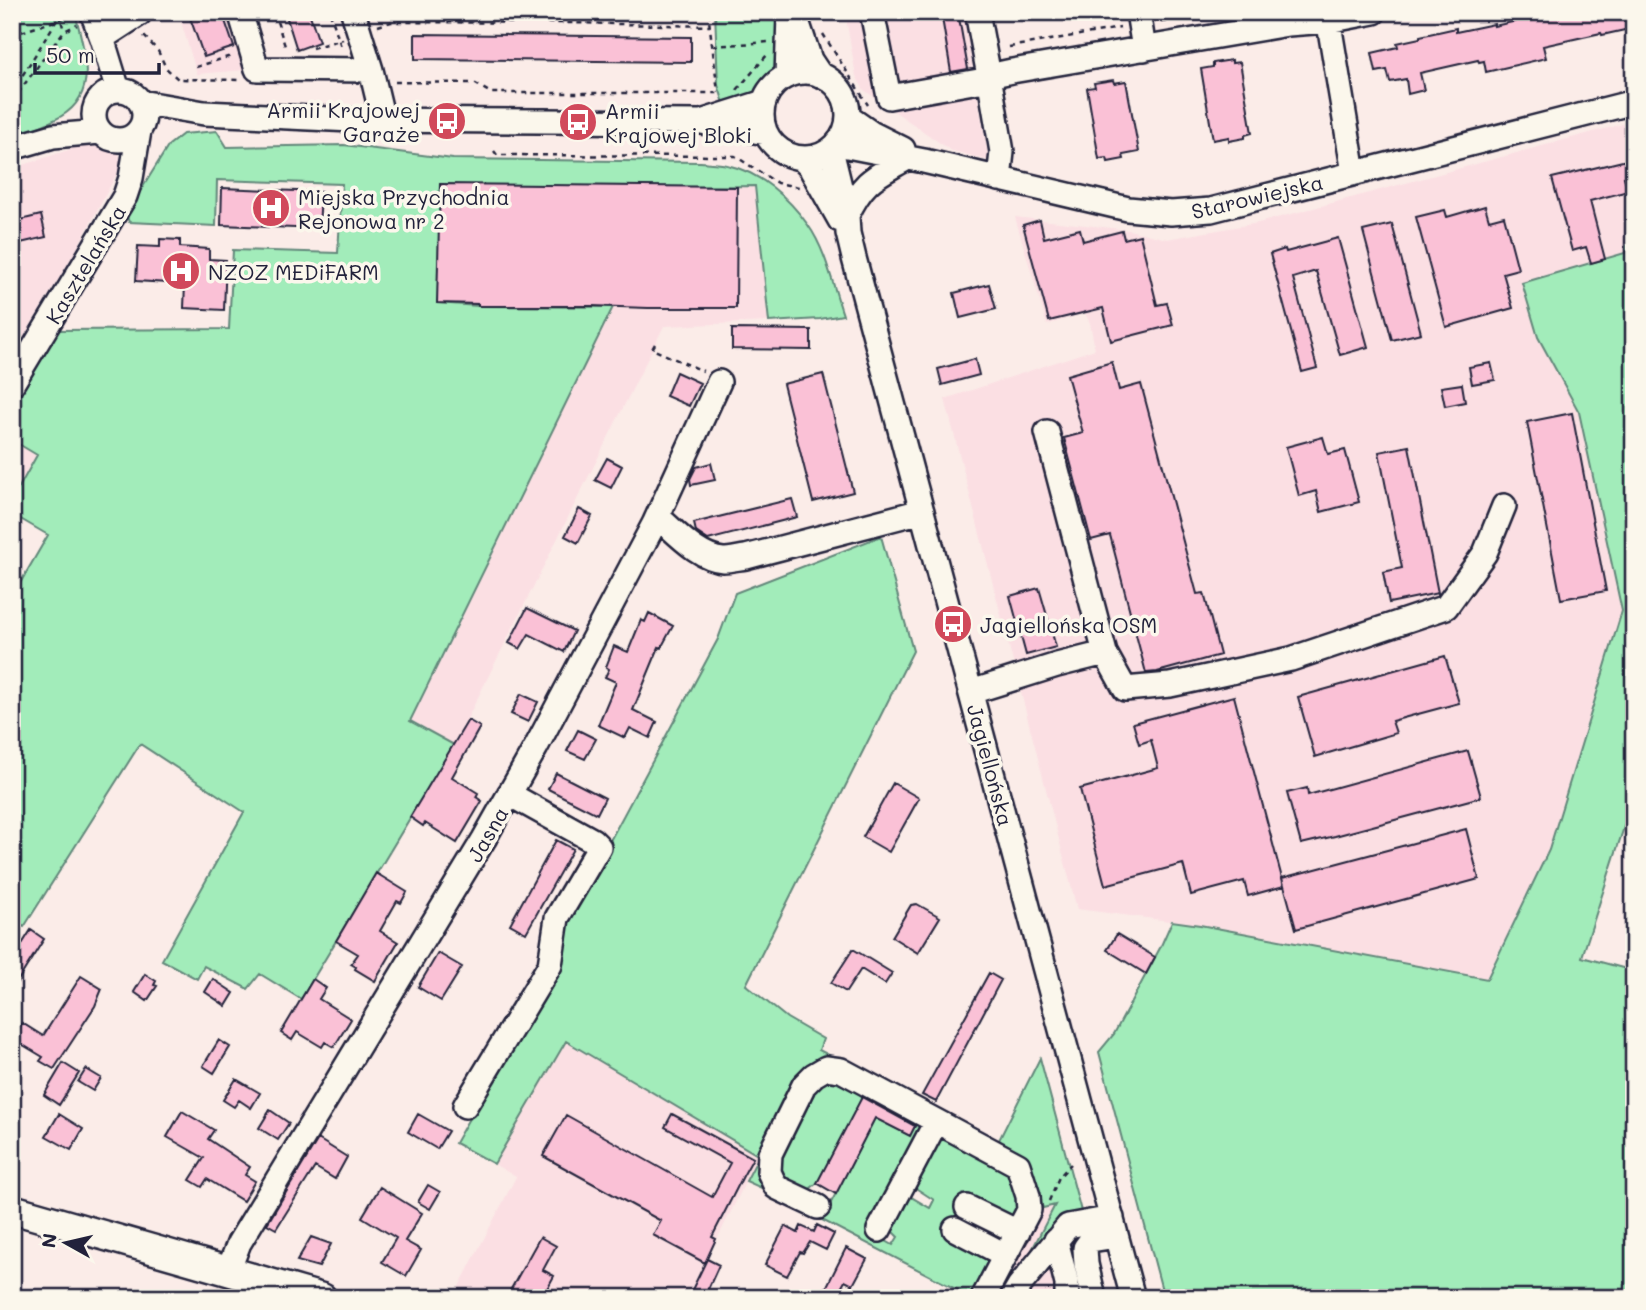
<svg xmlns="http://www.w3.org/2000/svg" width="1646" height="1310" font-family="Mali,sans-serif">
<style>
.built{fill:#fbdfe3}
.green{fill:#a2ecba;stroke:#62877a;stroke-width:2}
.building{fill:#fac1d6;stroke:#22223b;stroke-width:2}
.lines{fill:none;stroke-linecap:round;stroke-linejoin:round}
.minor-casing{stroke:#22223b;stroke-width:28}
.major-casing{stroke:#22223b;stroke-width:33}
.path{stroke:#22223b;stroke-width:2.5;stroke-dasharray:5 5;stroke-linecap:butt}
.minor{stroke:#fbf7ec;stroke-width:23}
.major{stroke:#fbf7ec;stroke-width:28}
.labels{text-anchor:middle;dominant-baseline:central;stroke-width:7;stroke-linejoin:round;paint-order:stroke}
.poi-label{font-size:21px;fill:#22223b;stroke:#fbf7ec;text-anchor:start}
.street-label{font-size:21px;fill:#22223b;stroke:#fbf7ec}
</style>
<rect width="100%" height="100%" fill="#fbece8"/>
<filter id="ink" filterUnits="userSpaceOnUse"><feTurbulence type="fractalNoise" baseFrequency=".0143" numOctaves="2"/><feDisplacementMap in="SourceGraphic" scale="14" xChannelSelector="R" yChannelSelector="G"/><feConvolveMatrix kernelMatrix="1 2 1 2 8 2 1 2 1" color-interpolation-filters="sRGB"/></filter>
<g filter="url(#ink)">
<!-- built -->
<path class="built" d="M178,12H240L257,69L197,74Z
M845,12H963L989,161L950,150L864,90L856,76Z
M1634,121V218L1625,253L1522,283L1538,337L1579,412L1622,611L1549,850L1486,979L1200,925L1077,909L945,399L1095,349L1090,323L1085,313L1047,325L1015,217L1129,230L1167,239L1258,223Z
M80,146L117,148L122,164L76,250L12,356V169Z
M440,184L682,187L756,186L769,322L664,326L454,745L409,722L613,307L478,306L437,303Z
M12,440L37,455L12,500Z
M566,1041L759,1156L746,1181L688,1298H453L516,1177L494,1164Z
M1072,1179L1104,1298H997L1043,1208L1056,1204Z"/>
<!-- green -->
<path class="green" d="M12,12H75C84,52 102,98 54,120C41,127 26,131 12,137Z
M715,12H775L780,56L772,73L754,95L725,106L718,85Z
M217,131L227,147L344,145L453,159L700,162C709,163 718,163 727,165C760,172 789,198 808,225C826,250 833,286 843,315L820,319L769,322L755,186L682,187L440,185L438,303L478,306L613,307L410,721L454,745L301,999L260,974L248,989L204,966L197,979L162,960L244,812L140,744L24,927L12,921V597L48,535L12,514V500L37,455L12,440V402L56,330L229,329L233,250L338,253L342,184L217,180L216,226L129,222L126,214L169,145L183,134Z
M1634,218V796L1582,957L1634,971V1298H1164L1099,1052L1114,1034L1160,948L1172,921L1200,925L1487,979L1549,850L1622,611L1579,412L1538,337L1522,283L1625,253Z
M881,536L913,651L746,985L787,1018L823,1039L819,1050L848,1065L834,1064L765,1155L777,1195L746,1181L759,1156L566,1041L494,1164L455,1143L555,967L561,932L718,639L735,593Z
M1040,1058L1082,1215L1018,1277L1055,1205L1043,1208L1024,1156L998,1142Z
M827,1073L866,1090L817,1183L805,1193L784,1186L775,1153L810,1085Z
M875,1118L910,1136L919,1118L926,1123L870,1232L893,1245L898,1237L892,1231L890,1226L905,1200L911,1197L930,1208L934,1200L914,1187L937,1138L948,1137L1014,1174L1019,1213L998,1230L999,1237L994,1241L989,1252L992,1262L973,1298L822,1220Z"/>
<!-- building -->
<path class="building" d="M188,12H222L234,47L204,57Z
M285,12H309L319,42L297,50Z
M941,12H958L968,69L951,72Z
M1543,12H1613L1614,18L1634,14V28L1602,35L1601,33L1543,46L1546,58L1486,72L1484,61L1479,62L1478,60L1420,73L1424,90L1408,94L1406,79L1390,82L1387,70L1376,72L1372,53L1398,47L1397,43L1420,38V36L1456,28V32L1494,24V26L1522,20V17Z
M415,34L691,37V62L415,59Z
M1232,60V63L1240,62L1252,133L1245,135V138L1229,141V137L1213,140L1201,69L1213,67V63Z
M1113,80L1114,83L1126,81L1139,152L1123,155L1124,159L1108,162L1107,158L1099,159L1087,88L1095,87L1094,83Z
M1627,160L1631,175L1624,177L1628,191L1590,201L1605,259L1591,263L1586,247L1572,251L1552,178Z
M440,184L737,187L736,308H648L592,306H478V304L437,303Z
M222,188L321,192L319,229L221,225Z
M1485,206L1489,220L1504,216L1518,269L1503,273L1513,308L1446,327L1416,217L1445,210L1447,217Z
M41,215L46,237L12,245V222Z
M1040,220L1044,238L1080,229L1083,241L1122,231L1124,239L1140,235L1157,305L1167,303L1173,325L1111,341L1103,308L1049,321L1023,225Z
M1392,224L1421,333L1392,340L1363,231Z
M1338,238L1368,347L1340,355L1316,271L1293,278L1317,368L1302,372L1270,254L1285,249L1286,252Z
M160,239L180,240V247L209,249V259L226,260L224,310L184,308L185,284L136,281L138,246L160,247Z
M989,284L996,309L960,318L954,293Z
M732,329L811,330V350L732,349Z
M975,359L979,375L942,385L938,369Z
M1112,362L1119,390L1141,384L1197,594L1204,593L1220,655L1157,672L1146,673L1110,535L1091,540L1064,438L1083,433L1067,375Z
M1491,363L1495,380L1472,384L1469,367Z
M676,372L700,383L689,406L666,396Z
M823,374L853,492L813,502L783,384Z
M1462,384L1465,402L1445,406L1441,387Z
M1572,413L1606,591L1561,599L1527,422Z
M1323,437L1328,454L1345,450L1359,502L1321,512L1316,491L1299,496L1286,447Z
M1409,446L1438,593L1389,603L1383,572L1402,568L1379,452Z
M607,458L622,466L611,488L595,480Z
M711,463L715,480L691,485L690,479L696,467Z
M792,499L797,517L708,540L696,532L694,523Z
M579,509L592,516L578,543L565,536Z
M1039,588L1056,647L1026,655L1010,596Z
M527,608L574,631L564,652L529,634L520,649L509,643Z
M649,613L673,626L661,648L659,647L633,710L657,722L650,738L630,728L625,738L598,725L616,682L605,677L609,669L606,667L614,646L628,652L641,620L645,622Z
M1445,656L1459,703L1392,721L1396,733L1315,757L1298,697Z
M521,694L538,702L528,722L511,714Z
M1234,696L1284,886L1248,896L1244,881L1191,895L1183,864L1105,885L1080,789L1158,768L1151,740L1139,744L1133,723Z
M468,720L480,727L452,777L478,793L476,797L482,801L457,843L425,823L423,826L410,817Z
M578,730L596,739L585,759L567,751Z
M1468,751L1481,797L1335,836L1301,844L1287,793L1307,788L1308,795Z
M556,773L605,798L597,814L548,789Z
M893,783L919,798L889,852L863,837Z
M1466,829L1479,879L1296,929L1282,878Z
M556,840L573,849L526,933L510,924Z
M376,873L407,892L401,903L397,901L380,931L398,942L375,981L355,969L356,967L351,964L358,954L336,941Z
M917,904L940,917L918,953L892,937L911,905Z
M31,930L44,939L12,990V960Z
M1117,934L1155,957L1146,974L1107,950Z
M853,949L892,973L885,984L861,969L846,992L831,983Z
M438,953L462,967L441,1001L418,987Z
M989,973L1001,980L936,1102L922,1095Z
M145,974L156,981L154,985L157,986L147,1001L134,992Z
M81,976L102,989L95,1006L54,1069L40,1061L43,1057L13,1039L22,1023L43,1036Z
M213,979L234,993L226,1006L205,992Z
M313,979L326,988L319,999L351,1019L334,1047L325,1042L322,1047L297,1032L292,1040L281,1033Z
M219,1040L230,1047L214,1073L203,1066Z
M63,1063L79,1073L59,1105L44,1095Z
M86,1069L101,1078L93,1091L78,1082Z
M236,1079L260,1093L251,1108L239,1100L234,1107L223,1100Z
M862,1097L915,1126L910,1136L875,1118L836,1194L817,1183Z
M270,1110L289,1123L278,1140L259,1128Z
M182,1111L214,1130L208,1139L250,1167L245,1175L255,1181L243,1201L207,1179L202,1187L190,1180L204,1158L167,1137Z
M59,1114L83,1129L71,1150L46,1136Z
M418,1114L448,1131L437,1149L408,1132Z
M672,1114L753,1158L743,1176L712,1237L716,1239L705,1263L653,1235L661,1221L543,1156L566,1115L712,1197L730,1163L665,1127Z
M318,1139L347,1157L335,1179L315,1167L276,1229L267,1224Z
M428,1185L440,1192L430,1209L418,1202Z
M380,1187L422,1213L405,1241L421,1250L406,1276L382,1262L396,1238L362,1217Z
M817,1225L834,1234L826,1250L810,1242L803,1253L800,1252L787,1276L765,1265L785,1226L798,1233L801,1226L814,1232Z
M311,1237L331,1244L319,1267L297,1261Z
M540,1237L556,1246L543,1270L554,1276L542,1298H506Z
M846,1248L867,1259L853,1285L845,1281L838,1294L826,1288Z
M707,1259L719,1265L704,1298H688Z"/>
<g class="lines">
<defs>
<path id="minor" d="M92,12L102,38L118,90
M240,12L257,69L371,70L383,120
M353,12L371,70
M794,12L810,60L820,75
M872,12L889,97L990,79
M977,12L989,76
M1138,12L1144,49
M1327,12L1354,173
M102,38L139,14L138,12
M762 115a43 43 0 1 1 86 0a43 43 0 1 1-86 0Z
M787,76L789,15
M94 115a25 25 0 1 1 50 0a25 25 0 1 1-50 0Z
M140,102L204,113L352,120L701,122L766,133
M848,117L871,133L903,149
M704,121L764,102
M837,144L924,161L1128,209L1171,213L1211,210L1634,102
M12,148L53,136L100,132
M831,150L847,215L848,233L854,258L1133,1298
M801,158L810,167L840,220
M999,179L1002,152L989,76L1012,71L1288,24L1328,21L1374,12
M847,215C864,179 875,177 907,158
M12,384L125,196L131,178L139,131
M658,517C676,532 698,558 723,560C730,560 738,558 746,557L922,511
M1105,653L1125,689L1170,685L1291,659L1446,607L1485,553L1504,506
M971,692L1057,665L1105,653L1047,432
M465,1106L550,965L557,918L599,847L592,840L509,794
M818,1207L776,1187L769,1172L770,1154L804,1085L814,1075L826,1068L841,1070L1018,1165L1028,1196L1029,1210L983,1298
M967,1207L1018,1232
M955,1229L1005,1255
M879,1230L936,1122
M1056,1240L1067,1284V1298
M228,1271L239,1243L484,839L536,747L654,524L719,382
M1012,1298L1019,1286L1068,1226L1112,1218
M1094,1298L1086,1264L1085,1248L1091,1240L1116,1236"/>
<path id="major" d="M12,1209L322,1298"/>
</defs>
<!-- minor casing -->
<use href="#minor" class="minor-casing"/>
<!-- major casing -->
<use href="#major" class="major-casing"/>
<!-- path -->
<path class="path" d="M59,12L64,31
M274,12L286,49
M330,12L342,50
M708,12L718,92
M1161,22L1220,12
M378,26L391,22L571,23L710,26
M823,34L868,105
M12,35L73,15
M144,36L158,51L166,68L178,79L242,80
M713,46L769,42
M1009,47L1120,28
M312,48L343,39
M196,67L231,56
M395,82L474,83L491,93H722
M737,90L767,55
M12,92L57,20
M12,101L58,39L64,31L77,25
M494,151L497,155L735,156L777,183L799,187
M655,344L652,349L703,371
M1049,1201L1059,1177L1071,1164"/>
<!-- minor -->
<use href="#minor" class="minor"/>
<!-- major -->
<use href="#major" class="major"/>
</g>
</g>
<!-- icons -->
<defs>
<symbol id="bus-disc" viewBox="-11 -11 22 22"><circle r="9.5" fill="#d1495b" stroke="#fbf7ec"/><path d="M-5-6H5V4H4V6H2V4H-2V6H-4V4H-5ZM-3.5-4V0h7V-4ZM-3.5 1.2v1.5H-2V1.2ZM2 1.2v1.5H3.5V1.2Z" fill="#fff"/></symbol>
<symbol id="hospital-disc" viewBox="-11 -11 22 22"><circle r="9.5" fill="#d1495b" stroke="#fbf7ec"/><path d="M-5-5h3v3.5h4V-5h3V5h-3V1.5h-4V5h-3Z" fill="#fff"/></symbol>
</defs>
<g fill-rule="evenodd">
<use href="#bus-disc" x="425" y="99" width="44" height="44"/>
<use href="#bus-disc" x="556" y="100" width="44" height="44"/>
<use href="#hospital-disc" x="249" y="186" width="44" height="44"/>
<use href="#hospital-disc" x="159" y="249" width="44" height="44"/>
<use href="#bus-disc" x="931" y="602" width="44" height="44"/>
</g>
<g class="labels">
<!-- poi labels -->
<g class="poi-label">
<text x="420" y="109" text-anchor="end">Armii Krajowej<tspan x="420" dy="24">Garaże</tspan></text>
<text x="605" y="110">Armii<tspan x="605" dy="24">Krajowej Bloki</tspan></text>
<text x="298" y="196">Miejska Przychodnia<tspan x="298" dy="24">Rejonowa nr 2</tspan></text>
<text x="208" y="271">NZOZ MEDiFARM</text>
<text x="980" y="624">Jagiellońska OSM</text>
</g>
<!-- street labels -->
<g class="street-label">
<text transform="translate(1257 196) rotate(-13)">Starowiejska</text>
<text transform="translate(85 264) rotate(-59)">Kasztelańska</text>
<text transform="translate(991 765) rotate(75)">Jagiellońska</text>
<text transform="translate(487 834) rotate(-60)">Jasna</text>
</g>
</g>
<!-- margin -->
<rect width="1646" height="1310" fill="none" stroke="#fbf7ec" stroke-width="42"/>
<rect x="21" y="21" width="1604" height="1268" fill="none" stroke="#22223b" stroke-width="2.5" filter="url(#ink)"/>
<!-- north arrow -->
<g transform="translate(66 1243) rotate(278)" stroke="#fbf7ec" stroke-width="5" paint-order="stroke">
<path d="M0-5L12 26L0 18L-12 26Z" fill="#22223b"/>
<text y="-10" font-size="19" font-weight="bold" text-anchor="middle" fill="#22223b">N</text>
</g>
<!-- scale -->
<path d="M35 63v10h124v-10" fill="none" stroke="#22223b" stroke-width="3.5"/>
<text x="46" y="63" font-size="21" fill="#22223b" stroke="#fbf7ec" stroke-width="5" paint-order="stroke">50 m</text>
</svg>
